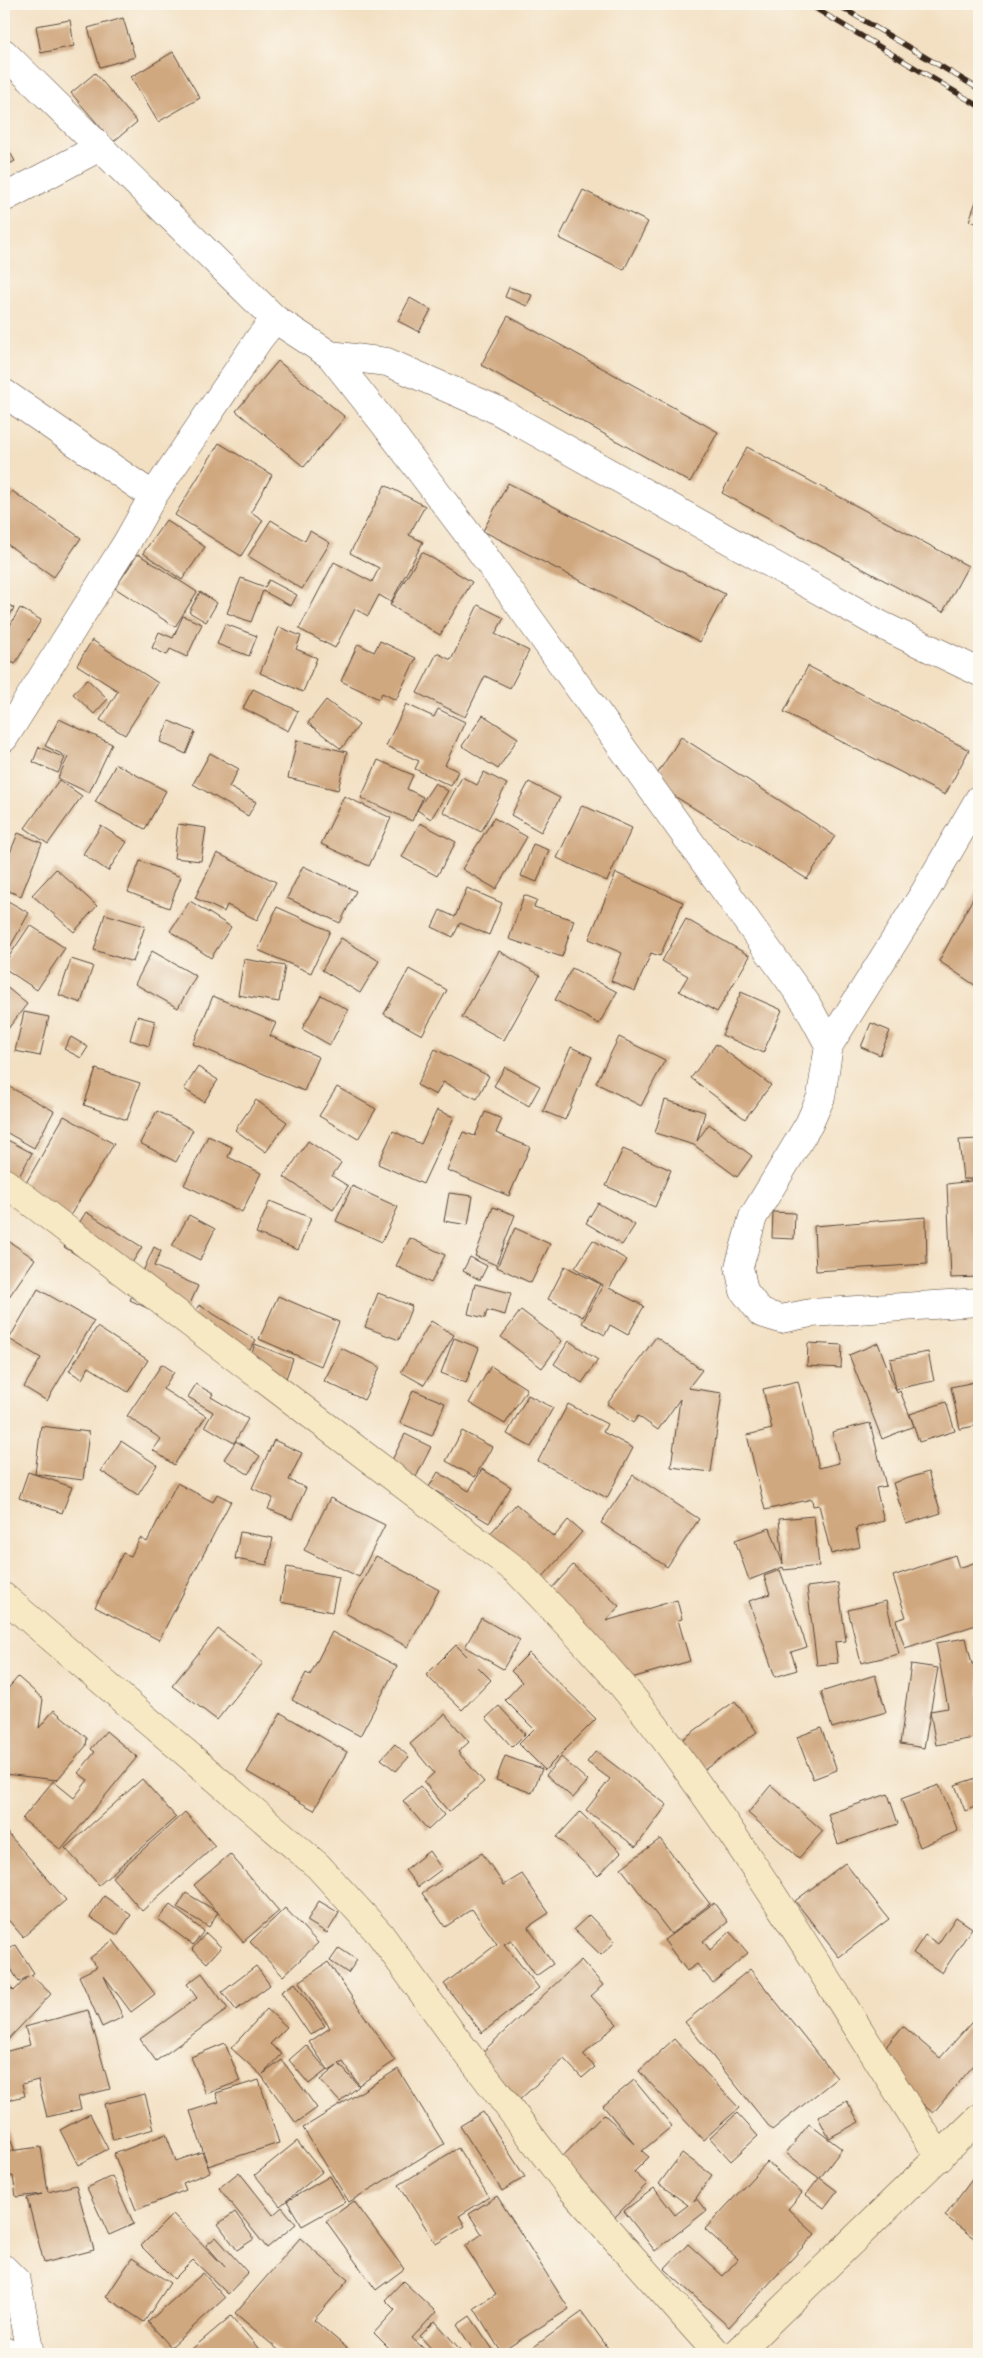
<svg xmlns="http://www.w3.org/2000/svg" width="983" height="2358" font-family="'Gochi Hand',sans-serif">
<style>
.building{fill:#d0a880}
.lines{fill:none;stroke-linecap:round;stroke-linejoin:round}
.street-casing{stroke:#574537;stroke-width:29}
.secondary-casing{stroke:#574537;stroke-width:29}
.street{stroke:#fff;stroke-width:28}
.secondary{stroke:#f7e9c3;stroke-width:28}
.rail-casing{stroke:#3b2a1e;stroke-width:5.5}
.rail{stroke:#fbf7ec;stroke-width:4;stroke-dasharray:11;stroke-linecap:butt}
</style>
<rect width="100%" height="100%" fill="#fbf7ec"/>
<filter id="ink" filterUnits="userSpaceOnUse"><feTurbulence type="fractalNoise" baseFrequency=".02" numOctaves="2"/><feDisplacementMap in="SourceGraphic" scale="10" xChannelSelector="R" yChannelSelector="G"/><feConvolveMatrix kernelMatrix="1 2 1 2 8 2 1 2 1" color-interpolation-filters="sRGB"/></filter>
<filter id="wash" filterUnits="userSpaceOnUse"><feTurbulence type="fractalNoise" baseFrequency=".0096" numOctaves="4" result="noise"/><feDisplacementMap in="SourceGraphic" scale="20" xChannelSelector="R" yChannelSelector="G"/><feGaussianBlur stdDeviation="1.12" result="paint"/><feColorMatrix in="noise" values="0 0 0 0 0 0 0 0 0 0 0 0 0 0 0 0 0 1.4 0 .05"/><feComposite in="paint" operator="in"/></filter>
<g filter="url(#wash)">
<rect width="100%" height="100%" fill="#f3e0c3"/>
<g id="blocks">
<!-- building -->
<path class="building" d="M123,18L135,57L100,67L88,28Z
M70,20L74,46L41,53L36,26Z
M173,52L200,98L158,122L131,77Z
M95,73L137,122L113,142L71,93Z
M4,142L15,161L4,167Z
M583,190L648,222L624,270L559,238Z
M979,193V224L969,221Z
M509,287L532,295L527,306L505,297Z
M410,298L431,310L419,332L398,321Z
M508,316L718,432L690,482L481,365Z
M278,361L345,417L304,467L236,411Z
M219,443L272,475L251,512L263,520L241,556L175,515Z
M747,447L968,566L943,612L722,493Z
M508,483L725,594L700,642L483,531Z
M385,485L425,506L409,535L423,542L391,602L379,595L368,616L355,609L335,648L299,629L334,562L372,582L379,568L350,553Z
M12,491L81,538L54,577L4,542V503Z
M166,520L205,547L182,580L143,553Z
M271,520L305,541L310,531L330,543L302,589L248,556Z
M422,552L472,582L440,635L390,605Z
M138,554L197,592L175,627L115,588Z
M241,578L265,587L269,580L297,595L291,606L263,591L251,622L227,613Z
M200,592L217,603L206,622L189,612Z
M4,602L14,608L4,625Z
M478,605L504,618L495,634L529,651L510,688L485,676L465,717L417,693L437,653L451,660Z
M20,608L41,620L15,664L4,658V636Z
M183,616L202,624L187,657L170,649L167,655L152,648L159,632L173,638Z
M225,624L257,636L249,656L217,644Z
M279,627L301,636L296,649L317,658L303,692L260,673Z
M92,640L158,683L125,735L100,720L118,691L77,665Z
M380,641L416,658L396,700L382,693L379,699L341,681L358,644L374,652Z
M808,666L969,750L945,795L784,712Z
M87,679L108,699L94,714L73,694Z
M253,689L298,711L288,731L243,708Z
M326,700L359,725L341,749L308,723Z
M406,704L434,717L438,709L465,722L445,765L458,771L451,786L415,769L419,761L386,746Z
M483,715L518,738L498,769L462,746Z
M59,719L112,744L89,793L58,778L68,757L45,746Z
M169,721L195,732L186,754L160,742Z
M681,737L835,836L807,879L652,782Z
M297,740L347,752L338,790L288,778Z
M39,747L65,758L58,773L33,762Z
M210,753L239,769L229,787L256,802L248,816L193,784Z
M378,760L413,775L407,789L423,797L412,821L361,798Z
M116,764L166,791L145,829L95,802Z
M484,772L507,784L481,832L443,812L462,777L477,785Z
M59,780L82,796L48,844L25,828Z
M529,782L560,798L541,832L511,815Z
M435,783L448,791L431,819L417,810Z
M344,796L391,818L369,866L321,844Z
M582,805L632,828L607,881L557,858Z
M494,818L527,837L496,889L462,869Z
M420,823L456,842L437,876L402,857Z
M178,824L206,828L201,861L174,858Z
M101,826L127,842L108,871L83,854Z
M18,833L42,843L21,896L4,889V868Z
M533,844L549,850L537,882L521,876Z
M217,853L276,882L257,920L227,905L224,912L195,898Z
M140,861L181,877L169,908L128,892Z
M303,866L356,891L340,923L287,898Z
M56,869L97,906L74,932L32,895Z
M616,873L683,902L660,956L651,953L635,991L611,981L622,953L589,939Z
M979,887V988L939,961Z
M467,888L502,903L489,935L460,923L453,937L432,927L440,910L455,917Z
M524,895L537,900L534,907L574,920L562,957L509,939Z
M4,897L8,901L29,913L4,958Z
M190,901L231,927L211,958L170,931Z
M277,907L330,931L311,973L258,950Z
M105,914L145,926L133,962L94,950Z
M686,919L750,956L717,1012L679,991L688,976L662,961Z
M30,925L65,948L37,990L4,968V964Z
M341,938L379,961L360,993L322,970Z
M152,951L196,976L178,1008L135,984Z
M499,951L540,975L504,1040L462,1017Z
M71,959L93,966L81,1003L59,995Z
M244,959L285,966L279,1002L238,995Z
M572,968L617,992L599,1024L555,1000Z
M409,969L447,990L422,1035L384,1014Z
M4,985L27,1004L4,1034Z
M741,992L782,1010L763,1053L722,1035Z
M321,995L348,1010L330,1045L302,1029Z
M213,996L276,1023L270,1036L319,1057L304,1091L193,1044Z
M24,1012L49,1017L40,1056L15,1051Z
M137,1016L155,1021L149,1046L130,1040Z
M871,1023L890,1031L880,1055L861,1047Z
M71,1037L88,1047L81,1058L64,1049Z
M619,1037L665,1060L641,1106L596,1083Z
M716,1044L771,1085L745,1119L691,1078Z
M571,1047L592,1057L565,1120L543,1111Z
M435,1049L489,1076L477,1099L443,1082L436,1095L417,1085Z
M198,1067L218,1080L204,1102L184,1089Z
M505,1067L540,1086L529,1106L494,1086Z
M96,1069L140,1083L127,1120L84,1105Z
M4,1084L54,1111L34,1148L4,1131Z
M337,1087L376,1109L358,1139L319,1116Z
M256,1100L287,1122L266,1152L235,1130Z
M665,1100L705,1112L697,1141L709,1124L752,1156L737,1177L694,1145L655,1133Z
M437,1110L454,1117L423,1184L378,1164L393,1131L421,1144Z
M157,1111L193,1130L176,1162L140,1143Z
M485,1112L502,1119L496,1133L530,1147L509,1196L447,1170L463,1132L475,1136Z
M64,1116L114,1144L65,1224L18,1197Z
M208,1136L232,1147L228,1157L261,1173L242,1212L184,1185Z
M4,1138L32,1153L6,1200L4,1198Z
M979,1139V1179H963L959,1140Z
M308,1141L341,1163L332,1176L348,1186L333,1210L284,1177Z
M623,1149L671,1170L655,1207L606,1186Z
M979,1180V1277L951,1278L947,1184Z
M352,1186L398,1207L382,1242L336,1221Z
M449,1193L473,1196L468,1225L444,1221Z
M270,1201L311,1218L298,1250L256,1233Z
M598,1203L635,1225L622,1245L586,1223Z
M493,1207L515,1215L496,1265L475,1256Z
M86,1212L142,1247L120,1282L64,1247Z
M773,1212L795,1213L794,1239L772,1238Z
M189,1215L215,1229L200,1260L172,1246Z
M926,1217L927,1264L816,1271L814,1226Z
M515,1228L550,1244L531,1283L497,1267Z
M4,1238L35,1259L4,1304Z
M410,1238L445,1255L431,1283L396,1266Z
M593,1240L627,1260L609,1288L644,1306L628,1335L610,1325L605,1335L582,1323L603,1285L575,1268Z
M154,1247L161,1251L154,1266L198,1286L181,1324L130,1300Z
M470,1257L487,1266L480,1280L463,1271Z
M565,1266L600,1284L583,1317L548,1299Z
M475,1284L511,1293L505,1315L487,1310L485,1318L468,1314Z
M38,1289L94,1321L47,1401L24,1387L41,1358L9,1339Z
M378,1293L412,1306L399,1340L365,1327Z
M278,1296L339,1322L321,1366L259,1339Z
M199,1305L256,1340L239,1368L182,1333Z
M521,1310L562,1341L542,1368L501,1337Z
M431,1321L454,1335L424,1385L401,1372Z
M97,1327L148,1360L128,1392L89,1367L82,1379L69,1371Z
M656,1337L702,1370L688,1388L722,1393L711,1472L671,1467L680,1399L658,1430L638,1416L633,1423L607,1404Z
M454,1338L479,1348L466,1383L441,1373Z
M569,1341L598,1360L582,1383L554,1364Z
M808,1343L842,1345L841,1368L807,1366Z
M878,1343L897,1393L900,1391L914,1426L882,1439L849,1355Z
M255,1344L293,1359L281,1392L243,1378Z
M341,1348L380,1367L364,1400L324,1381Z
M928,1352L934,1381L896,1389L890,1359Z
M162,1364L174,1372L163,1389L206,1416L174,1465L153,1450L161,1439L127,1416Z
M491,1366L527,1389L505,1424L469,1403Z
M798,1381L819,1468L839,1463L832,1432L870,1423L886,1486L876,1488L884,1521L856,1528L860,1547L831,1554L819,1505L813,1506L812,1499L765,1510L747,1435L772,1429L763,1389Z
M979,1381V1425L960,1429L951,1387Z
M196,1384L213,1394L211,1397L248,1419L234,1443L205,1426L213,1412L188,1397Z
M413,1390L445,1403L432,1436L400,1423Z
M528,1395L553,1408L531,1447L507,1434Z
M946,1402L955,1431L919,1442L910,1414Z
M568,1404L607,1424L603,1432L633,1448L607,1498L538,1461Z
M41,1426L89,1432L83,1480L35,1474Z
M462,1431L492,1447L475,1477L446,1461Z
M405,1434L431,1447L413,1483L387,1470Z
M274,1440L302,1453L289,1480L306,1488L292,1519L268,1509L273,1498L252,1488Z
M121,1441L157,1465L138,1495L101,1471Z
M236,1441L260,1456L248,1474L224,1459Z
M482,1469L511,1487L489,1523L429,1487L438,1472L469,1491Z
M28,1472L72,1487L62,1513L19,1498Z
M928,1472L941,1513L906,1524L893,1483Z
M633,1475L699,1519L667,1567L601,1523Z
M177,1483L213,1502L217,1494L231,1501L159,1640L95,1607L123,1553L131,1556L140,1538L147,1542Z
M330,1498L385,1525L359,1577L304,1550Z
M516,1504L554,1537L568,1520L582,1532L534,1587L482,1543Z
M814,1516L819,1566L784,1570L783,1567L749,1580L735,1540L770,1528L783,1564L779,1519Z
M240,1532L273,1538L267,1565L235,1559Z
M955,1555L959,1568L979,1561V1624L905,1648L896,1620L906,1617L893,1576Z
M376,1556L439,1590L408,1647L345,1613Z
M573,1565L619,1606L606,1621L677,1600L682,1619L678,1620L690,1661L604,1686L590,1638L539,1602Z
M287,1567L339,1577L332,1612L280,1602Z
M780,1570L807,1647L791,1652L797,1670L775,1677L749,1601L770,1594L764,1576Z
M838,1583L846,1641L835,1642L838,1663L817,1665L807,1587Z
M886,1601L899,1654L861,1663L848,1610Z
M481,1618L520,1640L503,1669L465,1647Z
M218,1629L263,1663L217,1720L172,1686Z
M332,1632L397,1666L360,1736L292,1700L306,1673L310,1675Z
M966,1638L972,1664L979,1662V1737L936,1745L930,1711L948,1708L936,1643Z
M456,1645L491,1680L462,1710L426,1675Z
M529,1653L596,1719L545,1770L519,1744L534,1729L505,1700L522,1682L511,1671Z
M911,1664L938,1668L924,1748L900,1744Z
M875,1675L886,1712L832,1728L821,1692Z
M18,1677L43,1699L39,1728L54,1710L87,1738L86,1746L57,1780L4,1774V1743L11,1734H4V1693Z
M735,1701L757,1732L690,1780L668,1750Z
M499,1706L525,1734L512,1747L486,1718Z
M281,1713L347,1752L314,1810L247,1772Z
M445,1714L469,1742L458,1752L484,1782L449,1812L424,1782L434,1773L410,1744Z
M821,1728L837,1770L813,1779L797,1737Z
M106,1731L137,1757L61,1850L22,1819L53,1781L74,1798L88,1780L78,1773L95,1752L91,1749Z
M395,1744L409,1757L396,1771L381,1759Z
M596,1751L667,1805L636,1847L586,1810L610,1779L587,1762Z
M505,1756L542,1769L532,1793L496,1780Z
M561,1757L588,1781L573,1798L546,1775Z
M979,1777V1805L965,1811L955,1785Z
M142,1779L176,1817L99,1885L65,1848Z
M771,1785L823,1831L799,1858L748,1813Z
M939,1785L958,1831L920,1847L901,1799Z
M420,1786L444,1815L428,1830L403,1801Z
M888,1794L898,1824L838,1844L828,1814Z
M185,1812L215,1846L142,1911L112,1877Z
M580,1812L621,1852L598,1876L557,1837Z
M979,1825V1843L974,1826Z
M4,1829L66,1900L23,1937L4,1915Z
M660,1839L710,1904L671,1934L621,1868Z
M429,1851L442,1869L418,1887L405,1870Z
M482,1853L504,1885L522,1874L549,1913L528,1927L553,1964L536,1976L511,1940L504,1944L539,1988L482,2033L444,1984L497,1944L472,1909L445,1927L422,1893Z
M230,1854L279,1911L243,1942L194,1885Z
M845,1863L889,1919L839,1957L795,1901Z
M186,1893L218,1912L209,1927L177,1908Z
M104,1896L131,1915L117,1935L90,1917Z
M319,1901L339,1913L327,1933L307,1921Z
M714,1903L728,1922L703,1941L710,1950L730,1932L748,1953L713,1983L697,1964L687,1971L664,1940Z
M170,1905L204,1931L193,1945L158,1919Z
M285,1908L318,1943L283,1976L250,1942Z
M589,1915L615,1942L601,1955L574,1929Z
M956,1917L972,1928L942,1973L913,1953L925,1935L938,1944Z
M206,1933L221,1947L207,1963L192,1949Z
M113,1940L155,1994L131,2012L104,1976L123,2017L102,2027L79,1976L97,1967L90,1958Z
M16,1945L34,1973L31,1975L51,1994L4,2044V1981L14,1991L28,1976L19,1982L4,1957V1952Z
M339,1948L357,1960L348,1973L330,1961Z
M581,1960L603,1985L591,1996L617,2024L583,2055L595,2067L582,2078L564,2059L516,2103L475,2059Z
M328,1962L395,2061L359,2085L343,2062L339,2064L359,2086L340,2102L320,2080L337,2066L329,2071L309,2042L330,2028L299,1982Z
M256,1966L270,1985L236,2010L222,1992Z
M750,1969L837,2078L772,2130L685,2022Z
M202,1973L228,2009L156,2061L140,2039L197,1998L187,1984Z
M295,1983L325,2026L310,2035L281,1992Z
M267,2009L287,2027L270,2044L282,2054L263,2074L282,2060L317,2108L296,2123L261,2075L231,2048Z
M88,2010L110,2089L78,2097L81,2109L47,2117L38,2080L22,2084L25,2096L4,2101V2052L30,2045L25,2027Z
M979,2014V2059L933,2113L873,2062L903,2026L940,2058Z
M674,2039L739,2108L703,2140L639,2071Z
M225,2043L240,2081L206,2094L191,2057Z
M306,2045L327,2070L309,2084L289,2060Z
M398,2069L444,2144L349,2202L303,2128Z
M259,2080L279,2143L208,2166L190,2111L219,2102L216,2093Z
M634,2080L672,2126L642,2151L649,2157L634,2172L647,2184L615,2217L558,2161L604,2114L635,2144L603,2106Z
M145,2094L154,2129L113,2140L104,2104Z
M847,2101L859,2122L829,2138L818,2117Z
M483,2112L525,2177L502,2191L460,2126Z
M737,2113L758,2136L731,2161L710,2138Z
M4,2114L14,2150L8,2151L41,2147L48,2192L76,2185L94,2250L44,2263L27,2198L42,2194L16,2197L13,2176L4,2177Z
M90,2114L108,2149L78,2165L60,2130Z
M809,2124L842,2149L820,2178L837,2191L824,2208L806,2195L819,2178L786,2153Z
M166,2134L176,2161L202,2152L210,2172L183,2183L186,2190L136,2210L114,2154Z
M297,2141L322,2172L280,2206L255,2175Z
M458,2148L489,2197L459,2216L465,2226L436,2244L399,2185Z
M682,2153L712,2175L694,2201L696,2198L706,2211L655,2251L624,2211L654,2188L675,2215L688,2205L659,2184Z
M767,2162L802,2193L788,2209L815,2234L729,2327L664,2269L688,2244L723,2276L738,2259L705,2229Z
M979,2170V2242L945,2216Z
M239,2172L273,2215L282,2207L296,2224L267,2248L219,2188Z
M112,2176L134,2224L109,2235L87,2188Z
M330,2176L345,2202L302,2226L287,2201Z
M497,2196L569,2309L501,2352L474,2308L496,2294L465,2246L482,2234L469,2214Z
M354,2201L404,2269L376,2290L326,2221Z
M235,2212L254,2239L237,2250L218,2224Z
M173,2214L225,2267L206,2245L216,2237L248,2273L228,2294L193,2260L174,2279L141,2246Z
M300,2238L348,2280L314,2320L354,2354H283L235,2313Z
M132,2258L170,2283L144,2322L106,2297Z
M203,2273L225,2298L171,2347L148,2322Z
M403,2281L436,2312L412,2338L430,2354H391L393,2352L374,2333L395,2310L385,2300Z
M582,2312L610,2351L606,2354H524Z
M231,2316L263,2354H186Z
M470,2316L496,2354H476L457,2325Z
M435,2321L464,2354H436L420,2336Z"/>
</g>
</g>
<g filter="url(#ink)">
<use href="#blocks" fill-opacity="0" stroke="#574537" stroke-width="1"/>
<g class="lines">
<defs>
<path id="street" d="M4,53L275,319
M4,198L100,147
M330,355L387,362L495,409L879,624L979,672
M4,393L153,496
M4,738L126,544L153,496L259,339L275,319L330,355L383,422L477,546L806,1003L829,1045L821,1097L809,1124L753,1217L739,1267L744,1291L761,1313L781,1319L811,1313L979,1302
M829,1045L923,895L979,799
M4,2269L17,2282L30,2354
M4,2351L11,2354"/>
<path id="secondary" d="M4,1182L517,1571C565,1621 613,1671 655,1726C759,1864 847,2013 940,2158
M4,1597L318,1866L380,1934L451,2032L568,2185L718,2354
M736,2354L979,2118"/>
</defs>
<!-- street casing -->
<use href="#street" class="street-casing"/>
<!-- secondary casing -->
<use href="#secondary" class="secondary-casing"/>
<!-- street -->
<use href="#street" class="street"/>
<!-- secondary -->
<use href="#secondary" class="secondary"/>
<defs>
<path id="rail" d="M808,4L979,106
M836,4L979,89"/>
</defs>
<!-- rail casing -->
<use href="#rail" class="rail-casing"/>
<!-- rail -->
<use href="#rail" class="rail"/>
</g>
</g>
<!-- margin -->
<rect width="983" height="2358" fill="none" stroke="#fbf7ec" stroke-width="20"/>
</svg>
